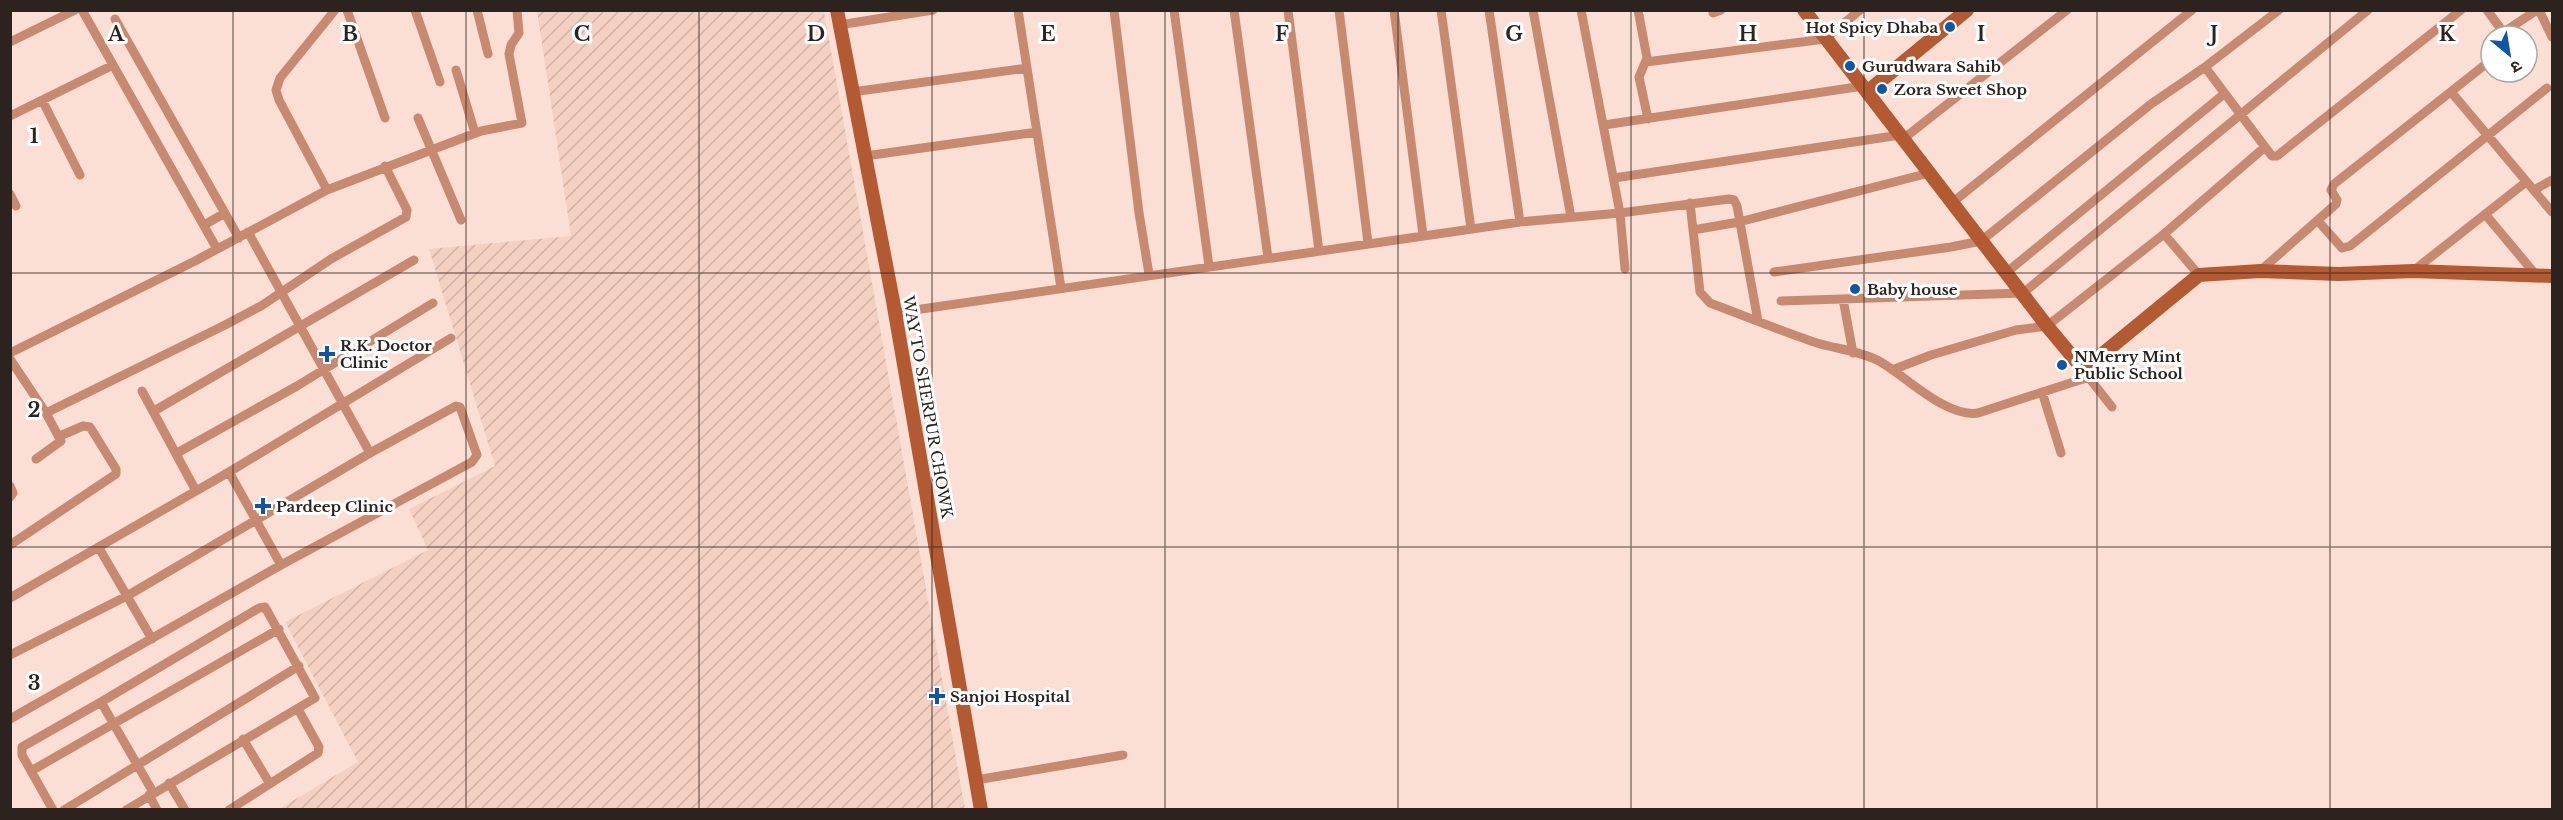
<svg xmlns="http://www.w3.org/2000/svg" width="2563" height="820" font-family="'Libre Baskerville','Noto Sans Devanagari',serif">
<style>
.industrial{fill:url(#industrial-furrows)}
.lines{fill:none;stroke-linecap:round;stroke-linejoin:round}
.street{stroke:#c78a71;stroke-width:9}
.secondary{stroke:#b35a33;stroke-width:14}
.grid{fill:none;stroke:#2c221e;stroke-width:1.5;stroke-opacity:0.55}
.poi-dot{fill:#0d57a6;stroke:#fff;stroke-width:2}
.labels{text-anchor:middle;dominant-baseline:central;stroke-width:6;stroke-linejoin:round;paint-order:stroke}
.poi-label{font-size:15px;font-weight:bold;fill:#2c221e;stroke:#fff;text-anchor:start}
.street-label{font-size:15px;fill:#2c221e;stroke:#fff}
.grid-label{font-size:20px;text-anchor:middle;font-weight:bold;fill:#2c221e;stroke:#fff;stroke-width:6;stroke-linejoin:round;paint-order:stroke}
</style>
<defs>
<pattern id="industrial-furrows" width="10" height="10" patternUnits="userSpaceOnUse" patternTransform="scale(1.5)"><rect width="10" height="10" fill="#f4d0c3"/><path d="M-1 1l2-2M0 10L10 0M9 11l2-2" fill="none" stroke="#d1b2a7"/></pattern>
</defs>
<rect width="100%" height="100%" fill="#fcdfd4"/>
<!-- industrial -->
<path class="industrial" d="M537,11H824L965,809H279L358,762L285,622L428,550L409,509L495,466L429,249L571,236Z"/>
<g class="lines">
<!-- street -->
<path class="street" d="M82,10L217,249
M347,10L385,118
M415,10L440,82
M477,10L488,54
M1018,10L1061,288
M1114,10L1139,213L1149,274
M1174,10L1209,266
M1234,10L1268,258
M1288,10L1319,251
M1339,10L1368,243
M1394,10L1423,235
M1441,10L1471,229
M1489,10L1520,222
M1533,10L1571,217
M1581,10L1620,213L1625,269
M1638,10L1647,58L1639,77L1648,119
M2487,10L2506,36
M2539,10L2552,37
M1713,13L1721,10
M115,19L239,238
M839,25L933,10
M2504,32L2537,10
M10,42L75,10
M1646,62L1825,39L1860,10
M2205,67L2265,147L2272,156H2277L2461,10
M456,70L475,133
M852,92L1027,68
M2452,93L2552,212
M42,100L80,175
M10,116L113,65
M418,118L461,220
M1604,125L1863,86
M1903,139L2067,10
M865,156L1037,132
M1614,178L1900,135
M327,190L481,131L522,123L509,54L511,45L519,33L517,10
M2534,190L2552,180
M10,194L16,206
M1953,202L2192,10
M1690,203L1700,292L1710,303C1745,316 1781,331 1817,343C1837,349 1860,351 1879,361C1906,376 1946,418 1978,413L2089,377
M2485,214L2536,275
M2318,221L2342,248L2350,246L2547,88
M204,225L225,213
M1693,230L1739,222L1929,173
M248,232L370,453
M2164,234L2199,275
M2260,271L2336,204L2337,200L2331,190L2334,184L2491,60
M2413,271L2526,182
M1774,272L1951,247L1981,241L2151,104L2205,67L2279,10
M2007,272L2224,94
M1843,299L1853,353
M1781,301L2023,293L2368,10
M894,313L1520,222L1620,213L1729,199L1734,200L1737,206L1758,321
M10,353L195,261L327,190L279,100L276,90L280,78L335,10
M10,359L46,413L223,326L261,306L331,259L406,217L407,210L385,166
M1892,370L1931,355L2016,330L2047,326L2164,234L2265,147
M2086,374L2112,407
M142,391L196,491
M2042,392L2061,453
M154,411L414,260
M177,453L297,386L433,303
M36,459L61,441L46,413
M229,472L281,565
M10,486L13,493L10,497
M10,545L116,474V469L90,427L83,426L60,436
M99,548L152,639
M10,598L229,472L451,338
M10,655L127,596L370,453L456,406L460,407L477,455L472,462L281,565L10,719
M101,702L153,792
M243,739L270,784
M31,771L279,629
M976,780L1123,755
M169,783L185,810
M149,795L157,810
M53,810L22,755V747L101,702L259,608L265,607L315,698L126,810
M64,810L299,666
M229,810L318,753L319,747L298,709"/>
<!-- secondary -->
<path class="secondary" d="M837,10L893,301L981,810
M1804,10L2047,326L2077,362L2083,366L2094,361L2199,275L2260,271L2339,274L2413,271L2552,276
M1867,92L1967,10"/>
</g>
<!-- grid -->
<path class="grid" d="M233,10V810M466,10V810M699,10V810M932,10V810M1165,10V810M1398,10V810M1631,10V810M1864,10V810M2097,10V810M2330,10V810M10,273H2552M10,547H2552"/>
<!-- markers -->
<g class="poi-dot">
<circle cx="1950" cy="27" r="6"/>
<circle cx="1850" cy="66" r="6"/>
<circle cx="1882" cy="89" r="6"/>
<circle cx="1855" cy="289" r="6"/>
<path d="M324 345h6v6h6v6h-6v6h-6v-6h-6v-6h6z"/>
<circle cx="2062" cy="365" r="6"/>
<path d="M260 497h6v6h6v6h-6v6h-6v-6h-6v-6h6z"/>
<path d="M934 687h6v6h6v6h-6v6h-6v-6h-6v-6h6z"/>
</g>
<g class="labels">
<!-- poi labels -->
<g class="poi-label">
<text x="1938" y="27" text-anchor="end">Hot Spicy Dhaba</text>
<text x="1862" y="66">Gurudwara Sahib</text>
<text x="1894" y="89">Zora Sweet Shop</text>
<text x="1867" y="289">Baby house</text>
<text x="340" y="345">R.K. Doctor<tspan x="340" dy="17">Clinic</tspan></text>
<text x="2074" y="356">NMerry Mint<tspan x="2074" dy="17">Public School</tspan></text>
<text x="276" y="506">Pardeep Clinic</text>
<text x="950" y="696">Sanjoi Hospital</text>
</g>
<!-- street labels -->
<g class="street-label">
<text transform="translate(928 407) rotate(80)">WAY TO SHERPUR CHOWK</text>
</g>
</g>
<g class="grid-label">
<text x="116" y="41">A</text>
<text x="350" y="41">B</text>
<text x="582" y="41">C</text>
<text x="816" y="41">D</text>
<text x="1048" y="41">E</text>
<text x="1282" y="41">F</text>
<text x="1514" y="41">G</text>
<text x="1748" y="41">H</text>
<text x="1981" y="41">I</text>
<text x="2214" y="41">J</text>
<text x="2447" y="41">K</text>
<text x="34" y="143">1</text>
<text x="34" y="417">2</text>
<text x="34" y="690">3</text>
</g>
<!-- border -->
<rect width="2563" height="820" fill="none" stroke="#2c221e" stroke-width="24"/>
<!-- north arrow -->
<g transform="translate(2509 54) rotate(150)"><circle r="28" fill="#ffffff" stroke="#aba7a5" stroke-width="1.5"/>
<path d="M0-4.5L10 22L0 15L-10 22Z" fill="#0d57a6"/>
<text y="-9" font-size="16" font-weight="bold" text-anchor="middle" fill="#2c221e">उ</text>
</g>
</svg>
